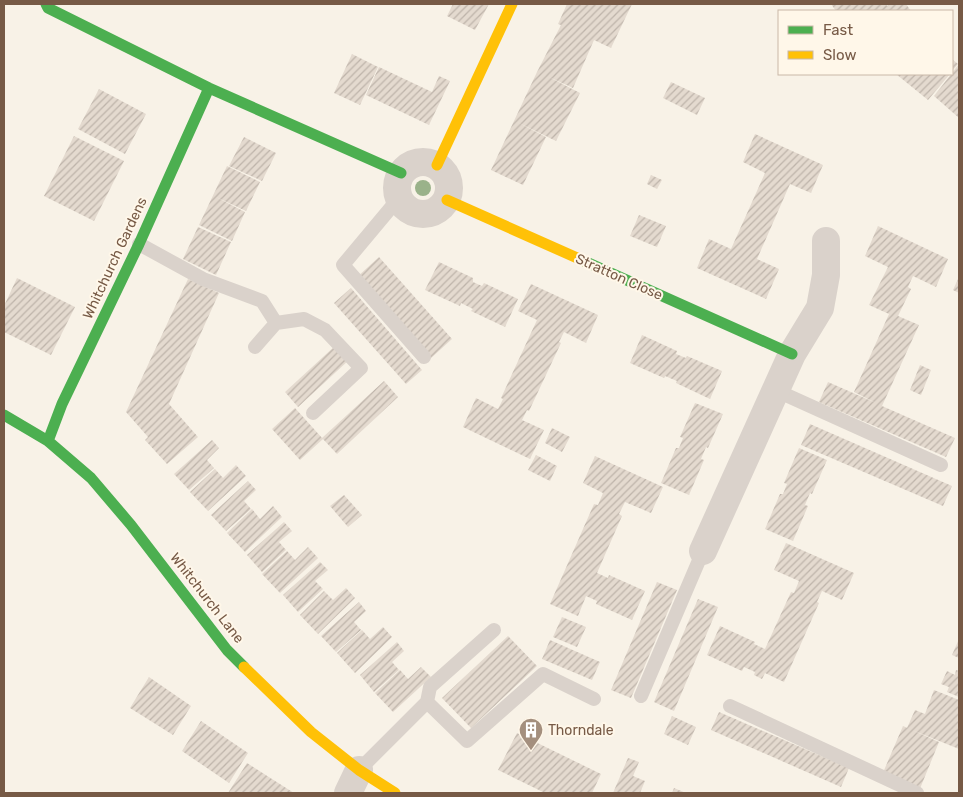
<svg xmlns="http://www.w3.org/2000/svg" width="963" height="797" font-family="Rubik,sans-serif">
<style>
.building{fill:url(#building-hatch)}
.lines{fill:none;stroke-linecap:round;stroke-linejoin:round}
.lane{stroke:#dad2cb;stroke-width:14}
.street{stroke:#dad2cb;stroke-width:28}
.fast{stroke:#4caf50;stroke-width:11}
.slow{stroke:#ffc107;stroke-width:11}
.tree{fill:#9ab28a}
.labels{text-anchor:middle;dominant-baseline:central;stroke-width:4;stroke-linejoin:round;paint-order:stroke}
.street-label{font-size:14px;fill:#775a46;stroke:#fff7e9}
.poi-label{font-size:14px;fill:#775a46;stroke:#fff7e9;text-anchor:start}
</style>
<defs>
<pattern id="building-hatch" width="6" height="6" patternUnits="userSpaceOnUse" patternTransform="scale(1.25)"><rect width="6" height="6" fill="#e4dacf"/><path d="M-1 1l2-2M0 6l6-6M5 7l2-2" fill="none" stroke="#beb4aa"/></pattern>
</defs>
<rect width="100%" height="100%" fill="#f8f2e7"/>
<!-- building -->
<path class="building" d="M453,4H489L475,30L447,16Z
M567,4H632L611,48L594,40L573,88L549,77L580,93L556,141L517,122L546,137L523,185L491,170L537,72L561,25L558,24Z
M831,4H886L887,6L890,4H906L911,11H836Z
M352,54L378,67L360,105L334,93Z
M952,59L958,64L952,71Z
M959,64V118L934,96Z
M379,67L432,92L439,76L450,81L429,125L366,95Z
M896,74H950L928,100Z
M671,82L705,98L697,115L663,98Z
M99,89L146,114L125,154L78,129Z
M755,134L823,165L811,193L790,184L757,259L779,269L766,299L697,268L709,239L731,249L765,173L743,162Z
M74,136L124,161L94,221L44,196Z
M244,137L276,153L262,181L229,166Z
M227,166L260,182L246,211L216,197L245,212L232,241L199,225Z
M651,175L662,180L657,189L647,184Z
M639,215L666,226L657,247L630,236Z
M878,226L948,259L936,287L913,276L908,287L911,289L898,316L919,325L882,406L955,438L946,457L819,402L828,382L876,403L854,392L889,314L869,305L888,267L865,256Z
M198,227L231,242L216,275L183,259Z
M379,257L452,339L430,359L357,277Z
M439,262L473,278V282L482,286L484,283L518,299L505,327L471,311L473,309L461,303L460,306L425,290Z
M959,277V293L953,290Z
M17,278L75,307L51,355L4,332V306Z
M188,279L219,293L169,404L198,437L167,464L145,440L148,437L126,412Z
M531,284L598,315L586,343L564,332L559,342L561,343L529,411L527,410L522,420L544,430L530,459L463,427L476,398L498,409L503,399L501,398L537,320L518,311Z
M351,288L422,370L406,384L334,303Z
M642,335L677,351L676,354L686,358L687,356L722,371L710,399L676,383L677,381L665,376L664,378L630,363Z
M336,345L349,360L298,407L285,392Z
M920,365L931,370L921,395L910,390Z
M384,381L398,397L337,454L322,438Z
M695,403L723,414L708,448L706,447L701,459L704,460L689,495L661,483L676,448H679L683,438L680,437Z
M295,408L323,439L300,460L272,429Z
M810,424L952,486L943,506L801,445Z
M552,428L570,437L562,452L545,443Z
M212,440L219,448L207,460L214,468L189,490L174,474Z
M799,448L827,460L812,494L810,493L805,505L808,506L793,541L765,529L780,494H783L787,484L784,483Z
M536,455L557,466L550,481L528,470Z
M595,456L663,487L651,513L625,502L619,514L622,516L597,573L608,578L609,575L645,591L632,620L596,604L597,601L586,596L578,616L550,604L594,504L598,505L603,493L583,483Z
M236,465L246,476L208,511L190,492L215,469L223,478Z
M248,481L256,490L244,501L251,509L226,531L211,515Z
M344,495L362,515L348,527L330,506Z
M273,506L282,517L245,552L227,533L252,509L260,519Z
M284,522L292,531L279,542L286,550L262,572L247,555Z
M786,543L854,573L842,600L822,591L817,602L819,603L784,682L765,673L762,679L754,675L755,672L744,667L742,671L707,655L720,626L755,642L754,644L765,649L791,592L794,593L799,581L774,570Z
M308,547L318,558L280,593L262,574L287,551L295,560Z
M320,562L328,570L315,581L323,589L298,612L283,595Z
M657,582L677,590L631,698L611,690Z
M346,588L355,598L318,634L300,615L324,591L333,600Z
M698,599L718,607L674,711L654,702Z
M359,602L366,611L354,622L361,630L336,652L321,636Z
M562,617L586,627L577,647L553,637Z
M383,627L392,637L355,673L337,653L362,630L370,639Z
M508,636L537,666L471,728L442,698Z
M959,639V658L952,655Z
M550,640L600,662L592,680L542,659Z
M397,642L404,651L392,662L399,670L374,692L360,675Z
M421,667L431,677L393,712L375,693L400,670L408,679Z
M956,670L959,671V697L947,692L949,687L941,684L947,671L955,675Z
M149,677L191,706L173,735L130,708Z
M934,690L959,700V749L907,728L915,710L925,714Z
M719,712L849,768L841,787L711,730Z
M672,716L696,727L688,745L664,734Z
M201,721L248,753L229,783L182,751Z
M903,726L939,742L919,791L882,775Z
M517,733L601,774L592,793H545L498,770Z
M628,758L639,762L633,776L645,781L640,793H613Z
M247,763L272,779L294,793H228Z
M674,788L686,793H672Z"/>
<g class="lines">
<!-- lane -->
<path class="lane" d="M399,198L343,265L424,357
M139,244L203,279L262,301L276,323L255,347
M276,323L304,319L325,330L361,368L313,413
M775,390L941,465
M641,696L703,551
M427,702L430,687L494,630
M730,706L917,793
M359,770L427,702L467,741L543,674L594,699"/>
<!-- street -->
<path class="street" d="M397 188a26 26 0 1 1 52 0a26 26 0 1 1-52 0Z
M703,551L792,354L820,308L826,275V241
M348,793L359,770"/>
<!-- fast -->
<path class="fast" d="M46,4L48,8L209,88L401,173
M584,261L792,354
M4,415L48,441L91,478L131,525L227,650L244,667
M48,441L62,404L139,244L209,88"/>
<!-- slow -->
<path class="slow" d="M437,165L512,4
M447,200L584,261
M244,667L311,732L359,770L395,793"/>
</g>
<!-- trees -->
<circle class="tree" cx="423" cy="188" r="8"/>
<!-- icons -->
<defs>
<symbol id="building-pin" viewBox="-11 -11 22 30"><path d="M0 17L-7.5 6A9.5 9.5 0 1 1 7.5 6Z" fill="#a48f7e" stroke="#fff7e9"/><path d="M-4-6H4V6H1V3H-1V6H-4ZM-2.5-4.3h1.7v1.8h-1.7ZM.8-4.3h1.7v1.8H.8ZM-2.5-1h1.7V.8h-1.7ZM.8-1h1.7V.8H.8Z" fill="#fff"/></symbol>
</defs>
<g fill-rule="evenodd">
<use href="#building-pin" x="517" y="716" width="28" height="38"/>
</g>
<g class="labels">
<!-- street labels -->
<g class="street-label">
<text transform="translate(115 258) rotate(-65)">Whitchurch Gardens</text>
<text transform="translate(619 277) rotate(24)">Stratton Close</text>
<text transform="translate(207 598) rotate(52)">Whitchurch Lane</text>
</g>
<!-- poi labels -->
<g class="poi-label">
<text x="548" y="730">Thorndale</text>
</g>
</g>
<!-- border -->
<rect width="963" height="797" fill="none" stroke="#775a46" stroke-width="10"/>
<!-- legend -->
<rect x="778" y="10" width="175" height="65" fill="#fff7e9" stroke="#c9b8a8"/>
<rect x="788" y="26" width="25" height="8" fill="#4caf50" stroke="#c9b8a8"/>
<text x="823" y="35" font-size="15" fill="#775a46">Fast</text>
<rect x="788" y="51" width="25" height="8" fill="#ffc107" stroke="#c9b8a8"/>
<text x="823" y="60" font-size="15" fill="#775a46">Slow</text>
</svg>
